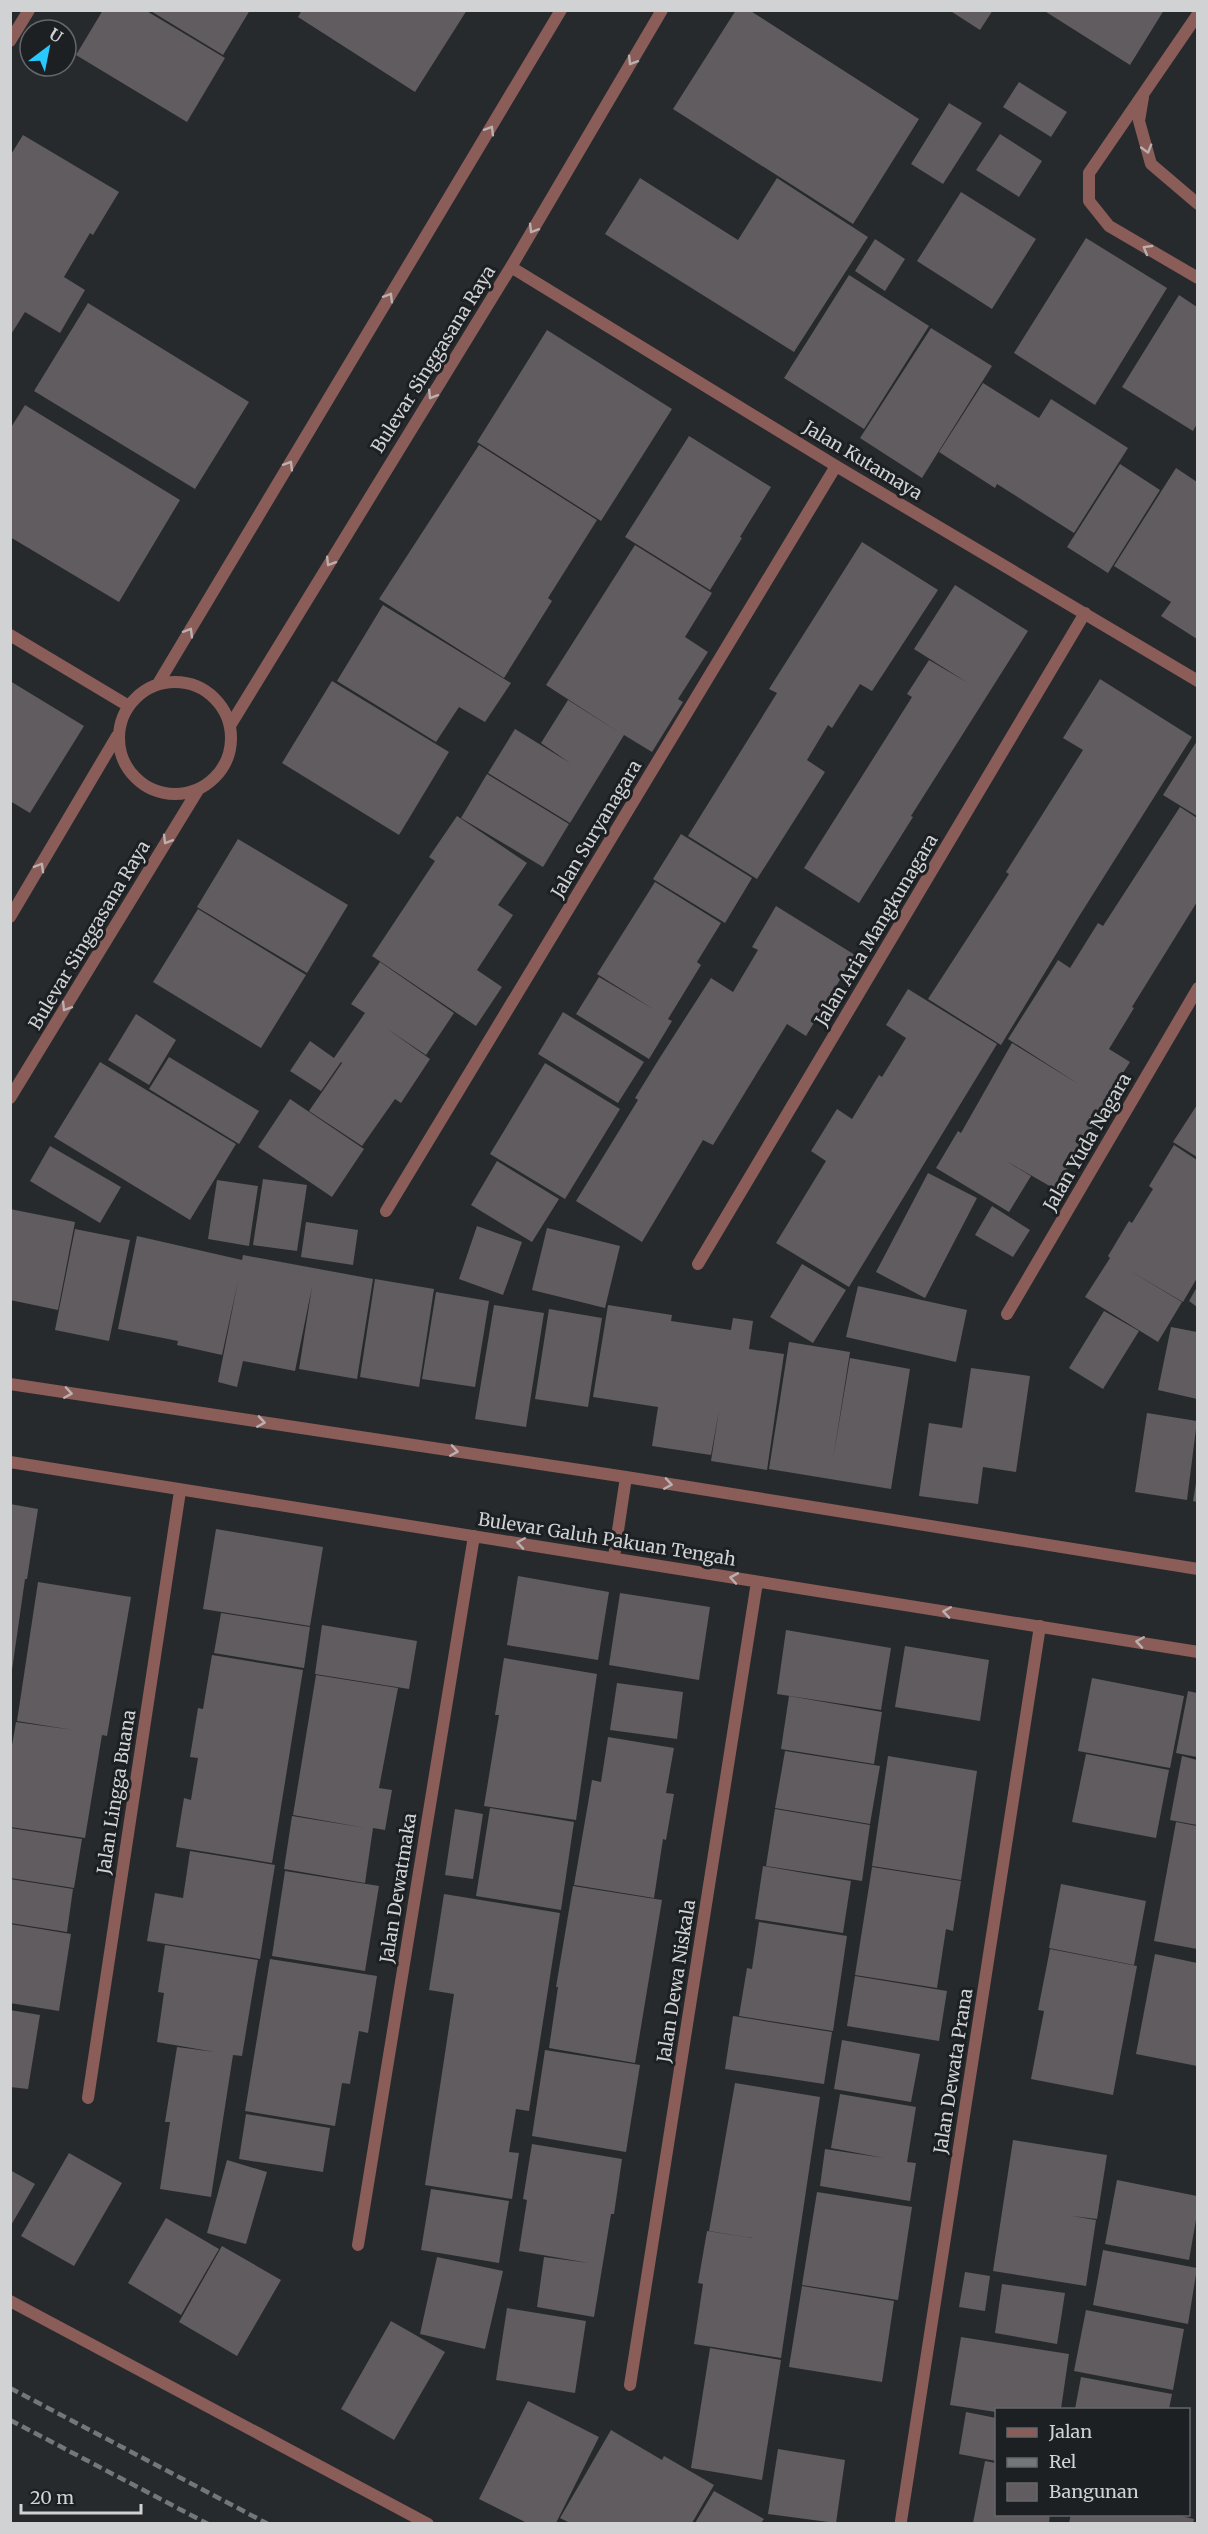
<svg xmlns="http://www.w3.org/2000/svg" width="1208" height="2534" font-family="Merriweather,serif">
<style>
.building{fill:#605c5f}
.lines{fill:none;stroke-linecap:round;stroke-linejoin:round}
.street{stroke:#8a5d58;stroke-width:12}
.rail{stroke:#74777a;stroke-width:4.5;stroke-dasharray:9 4.5;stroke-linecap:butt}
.oneway{stroke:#bbafaf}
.labels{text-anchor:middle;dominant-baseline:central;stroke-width:6;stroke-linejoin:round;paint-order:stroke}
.street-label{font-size:18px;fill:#d0d2d4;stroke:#1d2023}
</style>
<rect width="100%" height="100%" fill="#272a2d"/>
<!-- building -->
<path class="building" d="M103,10H145L225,58L187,122L76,55Z
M149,10H250L223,55Z
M302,10H467L415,92L298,17Z
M736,10H749L919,119L853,224L673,109Z
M949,10H993L980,30Z
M1043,10H1164L1130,65Z
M1019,82L1067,112L1051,137L1003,107Z
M949,103L982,123L943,184L911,164Z
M1000,134L1042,161L1019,197L976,170Z
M23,135L119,192L93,235L90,233L64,277L85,290L60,333L25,312L10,336V156Z
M640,178L738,240L777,178L868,237L794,352L605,234Z
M961,192L1036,239L992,309L917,261Z
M1086,238L1167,288L1095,405L1014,353Z
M875,239L905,259L885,291L855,271Z
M849,275L929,326L864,429L784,378Z
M1179,295L1197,307V424L1193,431L1122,387Z
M88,303L249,402L195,489L34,391Z
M931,328L992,366L922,478L860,438Z
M547,330L672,409L601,521L477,442Z
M983,383L1039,418L1051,399L1128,448L1074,533L997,484L995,488L939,452Z
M25,405L180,500L119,602L10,537V429Z
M689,436L771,487L740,537L742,538L710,590L625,537Z
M479,445L597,520L548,598L552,601L504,678L379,599Z
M1120,464L1160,490L1108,573L1067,547Z
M1176,468L1197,482V639L1161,616L1171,602L1114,566Z
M862,542L938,590L872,691L860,684L832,728L828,725L807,760L825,772L757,879L688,836L777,693L769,689Z
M635,545L712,593L685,637L708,652L678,699L683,702L652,752L624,735L570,823L488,773L515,729L570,763L541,743L568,700L620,733L546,685Z
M955,585L1028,631L911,816L913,817L859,903L804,868L912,697L907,694L929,660L968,683L914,649Z
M383,605L511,683L485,722L459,707L436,742L337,681Z
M1100,679L1192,737L1078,918L1001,1045L928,999L1009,874L1006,872L1083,750L1063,738Z
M10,681L84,726L30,813L10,801Z
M332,681L449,752L399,835L282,763Z
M1197,741V816L1163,795Z
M487,774L569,824L543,867L461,818Z
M1180,807L1197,818V902L1132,1007L1134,1008L1109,1049L1130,1062L1105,1101L1108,1102L1055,1189L1006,1161L1031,1176L1009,1212L936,1168L958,1131L961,1133L1012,1043L1080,1085L1008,1039L1058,960L1070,968L1098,923L1103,926Z
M457,816L527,863L498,905L513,915L477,970L502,987L476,1026L372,956L435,861L429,857Z
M681,834L752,878L725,923L653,879Z
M238,839L348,905L307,973L197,907Z
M655,882L721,923L697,962L701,965L668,1019L672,1021L649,1059L576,1014L599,977L655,1010L597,974Z
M776,906L855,955L806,1036L787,1024L713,1145L703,1140L642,1242L576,1201L638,1100L635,1098L659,1059L711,978L733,992L758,950L752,947Z
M198,909L306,975L261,1048L153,982Z
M380,962L454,1013L426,1055L386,1028L430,1059L401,1103L395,1099L362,1146L309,1111L342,1063L341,1062L321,1091L290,1071L310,1041L334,1058L365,1013L351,1004Z
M908,989L997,1044L849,1287L776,1243L826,1161L811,1151L837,1109L852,1119L879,1075L882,1077L906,1038L886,1025Z
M563,1012L644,1062L618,1103L538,1054Z
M136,1014L176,1040L149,1085L108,1060Z
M169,1057L259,1111L239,1144L149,1089Z
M100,1062L236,1144L190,1220L54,1137Z
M545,1063L620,1109L565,1199L490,1154Z
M290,1099L364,1149L332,1197L258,1147Z
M1197,1105V1157L1173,1142Z
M1174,1145L1197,1160V1278L1183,1302L1127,1269L1182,1302L1158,1342L1085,1297L1110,1258L1108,1256L1129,1221L1132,1223L1153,1189L1149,1186Z
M50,1146L121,1187L100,1223L30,1181Z
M497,1161L559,1199L532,1242L471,1205Z
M928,1173L977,1198L925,1298L876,1272Z
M263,1179L307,1185L297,1251L253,1245Z
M217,1180L258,1186L249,1246L208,1239Z
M992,1206L1030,1230L1013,1257L975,1235Z
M10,1209L75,1222L58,1310L10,1300Z
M306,1222L358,1230L353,1265L301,1257Z
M477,1226L522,1242L503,1295L459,1279Z
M547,1228L620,1246L605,1308L532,1290Z
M75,1229L130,1240L109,1341L55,1330Z
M137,1236L242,1260L243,1255L373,1279L357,1379L299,1369L312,1287L295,1371L243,1361L237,1387L218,1382L238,1281L222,1355L177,1345L178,1341L118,1329Z
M802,1264L846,1290L813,1343L770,1317Z
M375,1279L434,1289L419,1387L360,1377Z
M858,1286L967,1310L956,1362L846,1337Z
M1197,1287V1307L1189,1301Z
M436,1292L489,1301L475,1387L422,1379Z
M494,1305L544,1313L526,1427L475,1419Z
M608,1305L672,1315L671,1321L731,1330L733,1318L753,1321L749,1349L784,1354L767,1470L711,1461L719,1410L711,1455L652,1446L658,1407L593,1397Z
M549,1309L602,1318L588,1407L535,1399Z
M1104,1311L1139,1331L1103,1389L1069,1368Z
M1171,1327L1197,1332V1399L1158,1390Z
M789,1342L850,1352L833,1459L850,1358L910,1369L891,1489L769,1469Z
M971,1368L1030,1376L1016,1472L983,1467L978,1504L919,1496L929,1423L962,1428Z
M1147,1413L1197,1421L1187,1500L1135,1492Z
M1196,1483H1197V1502L1193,1501Z
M10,1504L38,1509L27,1579H25L12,1670Z
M216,1529L323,1547L310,1626L203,1609Z
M518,1576L609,1592L598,1660L507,1645Z
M38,1582L131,1597L107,1736L102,1735L85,1838L10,1827V1757L16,1722L73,1730L17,1721Z
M620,1593L710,1607L699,1680L609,1665Z
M221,1613L310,1627L304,1668L214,1653Z
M322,1625L417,1641L409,1689L315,1674Z
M786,1630L891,1648L881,1710L777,1694Z
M905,1646L989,1660L980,1721L895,1707Z
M212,1655L303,1670L272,1863L176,1847L184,1798L191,1800L198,1758L190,1757L198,1708L203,1709Z
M504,1658L597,1674L576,1820L484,1806L499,1715H495Z
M316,1675L398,1688L379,1788L392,1790L385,1830L373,1828L365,1883L284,1869L292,1816L366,1828L293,1815Z
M1092,1678L1184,1696L1170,1768L1078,1751Z
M617,1683L683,1692L677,1739L610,1730Z
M1188,1691L1197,1693V1757L1176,1753Z
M789,1696L882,1712L874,1764L781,1749Z
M608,1737L674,1748L666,1793L674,1794L666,1840L663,1839L654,1898L574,1885L592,1780L601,1782Z
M785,1751L880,1766L870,1824L775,1808Z
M1086,1754L1169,1770L1156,1838L1072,1822Z
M888,1756L977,1771L961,1880L872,1866Z
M1182,1756L1197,1760V1825L1170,1820Z
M490,1808L574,1822L561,1910L476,1896Z
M455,1809L483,1814L473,1879L445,1875Z
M775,1809L870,1825L862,1881L766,1866Z
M1176,1822L1197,1826V1949L1154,1941Z
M10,1828L82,1839L74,1888L10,1878Z
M190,1851L275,1865L260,1959L147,1941L155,1893L183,1898Z
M763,1866L851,1881L843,1933L755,1919Z
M872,1867L961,1881L953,1931L946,1929L937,1988L855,1975Z
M285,1871L379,1886L365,1971L272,1956Z
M10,1879L73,1889L67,1932L10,1923Z
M1061,1884L1146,1901L1134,1965L1049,1948Z
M573,1886L662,1900L635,2063L549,2048L558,1987H556Z
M444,1894L560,1913L529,2111L516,2109L509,2152L519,2153L512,2199L425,2185L454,1994L429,1990Z
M759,1922L847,1936L833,2031L739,2016L747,1968L752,1969Z
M10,1924L71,1934L59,2011L10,2003Z
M165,1945L258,1960L242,2056L233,2055L211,2197L160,2189L170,2122H165L177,2047L215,2052L157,2042L164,1993L158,1992Z
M1050,1949L1137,1966L1113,2095L1031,2079L1044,2011L1038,2010Z
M1155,1954L1197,1963V2066L1136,2054Z
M270,1959L377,1976L368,2033L359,2031L350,2084L342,2083L335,2126L245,2111Z
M855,1976L947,1991L939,2041L847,2026Z
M10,2010L40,2015L28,2089L10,2087Z
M733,2016L832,2032L824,2084L725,2069Z
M842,2040L920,2054L911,2102L834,2089Z
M545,2050L640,2065L626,2152L532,2136Z
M735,2083L820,2097L781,2358L694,2344L703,2284L698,2283L707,2231L753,2238L709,2231Z
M840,2094L916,2107L907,2162L916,2163L910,2201L820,2186L825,2149L884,2158L831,2148Z
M246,2114L330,2128L323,2172L239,2159Z
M1013,2140L1107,2155L1097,2219L1072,2216L1096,2220L1086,2286L993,2271Z
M532,2144L622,2159L614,2214H611L594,2317L537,2307L544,2257L589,2263L519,2251L527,2200L523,2199Z
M69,2153L122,2183L74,2266L21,2236Z
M227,2160L267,2172L246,2244L207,2233Z
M10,2170L35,2184L10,2227Z
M1117,2180L1197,2196V2214L1189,2260L1105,2244Z
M431,2189L509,2201L499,2263L421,2250Z
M817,2192L912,2207L898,2300L802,2285Z
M166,2218L219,2249L181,2315L128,2283Z
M222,2246L281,2280L237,2356L179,2322Z
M1103,2250L1197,2268L1188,2324L1093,2305Z
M437,2257L503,2271L485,2349L420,2334Z
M965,2272L990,2276L985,2311L959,2307Z
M1002,2284L1065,2293L1057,2344L995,2333Z
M802,2286L894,2301L882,2382L789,2367Z
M507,2308L586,2321L575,2393L496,2380Z
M1086,2310L1184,2329L1173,2390L1074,2371Z
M391,2321L445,2352L394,2440L341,2409Z
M961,2337L1069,2354L1061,2409H996V2412L950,2405Z
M710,2348L781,2360L762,2480L691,2468Z
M1081,2377L1172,2394L1169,2409H1075Z
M528,2401L599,2437L556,2523H527L479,2499Z
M966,2412L996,2418V2461L959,2454Z
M611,2430L662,2460L664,2456L714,2485L692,2523H570L560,2518Z
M778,2449L845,2460L836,2523L768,2514Z
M985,2461L996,2463V2514H1050L1049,2523H973Z
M714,2491L764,2519L761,2523H695Z
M1071,2514H1172L1194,2519L1193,2523H1069Z"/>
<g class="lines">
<!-- street -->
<path class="street" d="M1198,14L1089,173V201L1109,226L1198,278
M10,41L29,10
M1143,97L1139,121L1151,164L1198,204
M511,267L836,466L1198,681
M10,635L127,705
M119 738a56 56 0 1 1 112 0a56 56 0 1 1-112 0Z
M159,682L561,10
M231,724L511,267L662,10
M10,917L117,736
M10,1098L198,790
M386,1211L836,466
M698,1264L1085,613
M1007,1314L1198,988
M10,1384L626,1477L1198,1569
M10,1462L1198,1652
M614,1557L626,1477
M88,2098L180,1491
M358,2245L474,1536
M10,2301L428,2524
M630,2385L757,1582
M901,2521L1040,1626"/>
<!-- rail -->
<path class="rail" d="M10,2388L268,2524
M10,2420L208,2524"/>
</g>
<!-- one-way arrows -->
<defs><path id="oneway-chevron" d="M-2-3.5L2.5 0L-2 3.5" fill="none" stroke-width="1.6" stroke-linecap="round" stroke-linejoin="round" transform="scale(1.5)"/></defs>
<g class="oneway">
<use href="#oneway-chevron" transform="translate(632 61) rotate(121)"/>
<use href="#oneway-chevron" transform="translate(490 130) rotate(-59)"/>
<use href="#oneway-chevron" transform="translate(1147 149) rotate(74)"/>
<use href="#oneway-chevron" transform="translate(533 229) rotate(121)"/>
<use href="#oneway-chevron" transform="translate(1147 249) rotate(-150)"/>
<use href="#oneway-chevron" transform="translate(389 297) rotate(-59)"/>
<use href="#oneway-chevron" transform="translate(432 395) rotate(122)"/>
<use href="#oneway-chevron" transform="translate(289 465) rotate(-59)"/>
<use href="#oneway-chevron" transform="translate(330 562) rotate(122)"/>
<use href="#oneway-chevron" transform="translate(189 632) rotate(-59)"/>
<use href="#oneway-chevron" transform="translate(167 840) rotate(121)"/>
<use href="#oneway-chevron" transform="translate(40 867) rotate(-60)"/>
<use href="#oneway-chevron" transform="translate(66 1007) rotate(121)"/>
<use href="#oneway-chevron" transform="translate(68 1393) rotate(9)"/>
<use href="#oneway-chevron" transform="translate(261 1422) rotate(9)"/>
<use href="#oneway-chevron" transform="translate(454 1451) rotate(9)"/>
<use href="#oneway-chevron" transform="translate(668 1484) rotate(9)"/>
<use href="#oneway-chevron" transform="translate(521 1543) rotate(-171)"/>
<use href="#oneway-chevron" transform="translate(734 1578) rotate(-170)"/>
<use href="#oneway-chevron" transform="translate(947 1612) rotate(-171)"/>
<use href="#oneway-chevron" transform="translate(1140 1642) rotate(-171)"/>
</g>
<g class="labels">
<!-- street labels -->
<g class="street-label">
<text transform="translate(433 359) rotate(-58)">Bulevar Singgasana Raya</text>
<text transform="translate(863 460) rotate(31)">Jalan Kutamaya</text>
<text transform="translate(596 829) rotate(-59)">Jalan Suryanagara</text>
<text transform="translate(876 930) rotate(-59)">Jalan Aria Mangkunagara</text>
<text transform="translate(89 935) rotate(-59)">Bulevar Singgasana Raya</text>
<text transform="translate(1087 1142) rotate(-60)">Jalan Yuda Nagara</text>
<text transform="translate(607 1539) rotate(9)">Bulevar Galuh Pakuan Tengah</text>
<text transform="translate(116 1792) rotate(-81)">Jalan Lingga Buana</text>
<text transform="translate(398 1888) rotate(-81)">Jalan Dewatmaka</text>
<text transform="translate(676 1981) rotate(-81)">Jalan Dewa Niskala</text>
<text transform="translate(953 2071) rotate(-81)">Jalan Dewata Prana</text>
</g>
</g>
<!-- border -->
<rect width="1208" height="2534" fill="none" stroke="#d0d2d4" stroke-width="24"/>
<!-- legend -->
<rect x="995" y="2408" width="195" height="108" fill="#1d2023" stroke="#65676a" stroke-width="1.5"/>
<rect x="1007" y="2428" width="30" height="9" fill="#8a5d58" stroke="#65676a" stroke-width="1.5"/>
<text x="1049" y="2438" font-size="18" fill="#d0d2d4">Jalan</text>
<rect x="1007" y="2458" width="30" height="9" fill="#74777a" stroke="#65676a" stroke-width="1.5"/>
<text x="1049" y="2468" font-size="18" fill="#d0d2d4">Rel</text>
<rect x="1007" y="2483" width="30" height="18" fill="#605c5f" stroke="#65676a" stroke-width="1.5"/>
<text x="1049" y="2498" font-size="18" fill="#d0d2d4">Bangunan</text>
<!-- north arrow -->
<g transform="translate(48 48) rotate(32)"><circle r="28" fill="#1d2023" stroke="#65676a" stroke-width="1.5"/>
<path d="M0-4.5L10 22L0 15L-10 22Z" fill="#29c8ff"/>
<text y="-9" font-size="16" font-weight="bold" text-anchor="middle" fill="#d0d2d4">U</text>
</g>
<!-- scale -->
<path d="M21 2504v9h120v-9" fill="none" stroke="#d0d2d4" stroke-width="3"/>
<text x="30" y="2504" font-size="18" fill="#d0d2d4" stroke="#1d2023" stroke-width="4.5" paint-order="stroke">20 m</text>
</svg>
